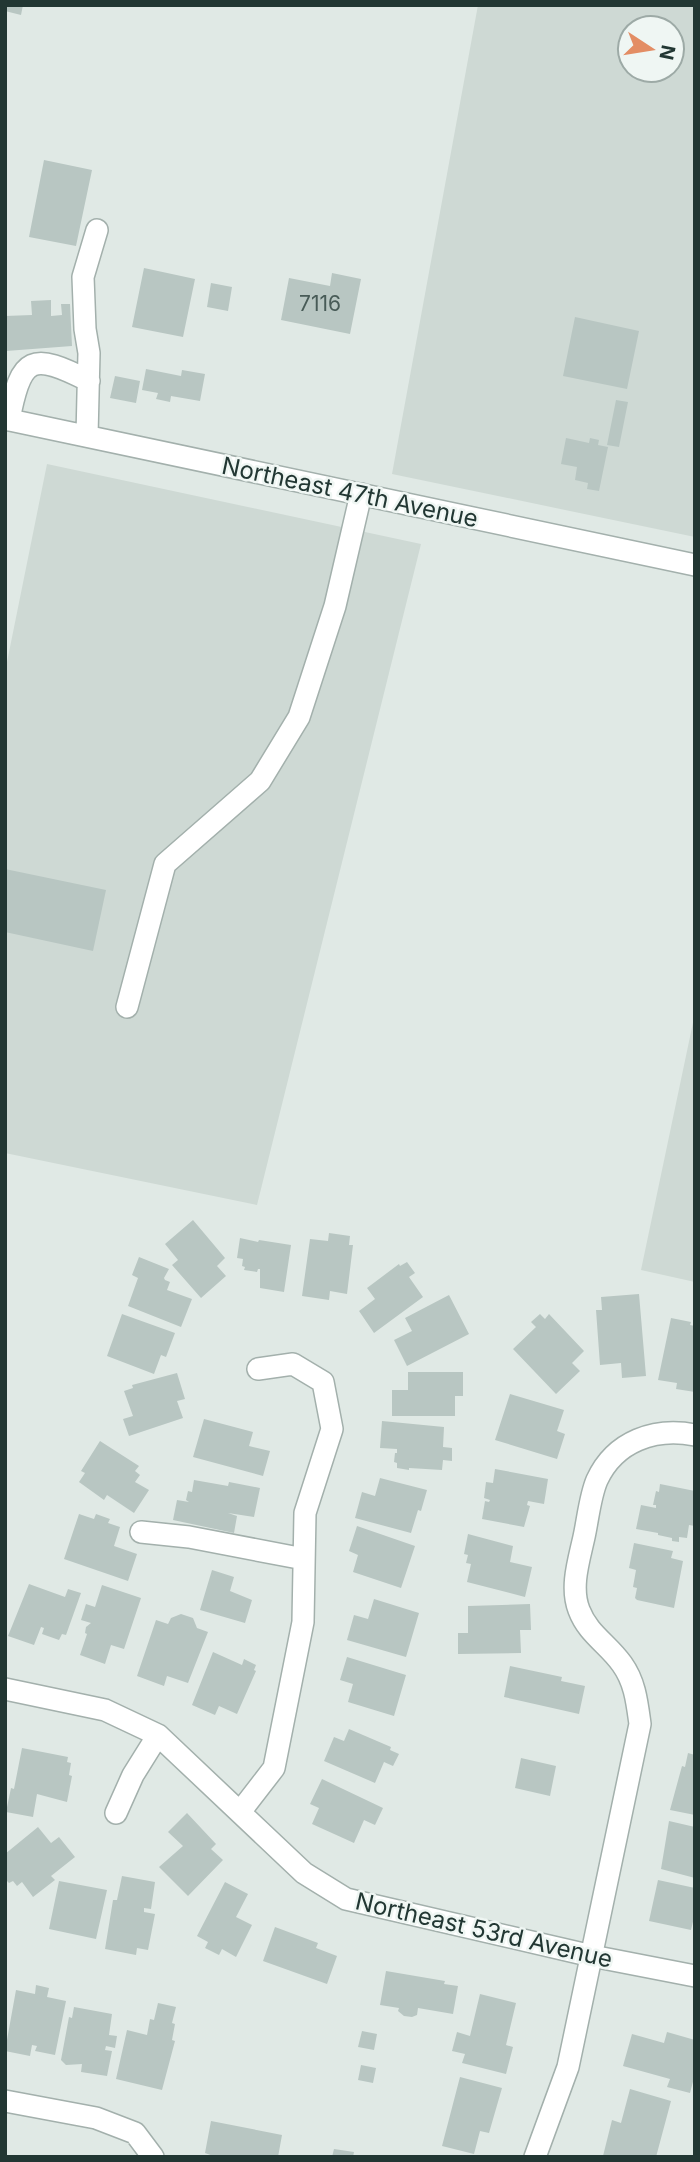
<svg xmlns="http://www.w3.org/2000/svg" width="700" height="2162" font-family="Inter,sans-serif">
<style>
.built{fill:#ced9d4;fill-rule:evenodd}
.building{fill:#b8c6c2}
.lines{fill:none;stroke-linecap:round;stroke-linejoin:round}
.minor-casing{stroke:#a3b0ac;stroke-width:24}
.minor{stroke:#fff;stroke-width:21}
.labels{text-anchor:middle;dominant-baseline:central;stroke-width:5;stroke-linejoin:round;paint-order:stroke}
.number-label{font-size:21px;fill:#485b57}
.street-label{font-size:24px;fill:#223733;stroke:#eff6f3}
</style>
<rect width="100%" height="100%" fill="#e0e9e5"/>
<!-- built -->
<path class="built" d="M478,5H695V537L392,474ZM630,28H672V70H630Z
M47,464L421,544L257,1205L5,1153V672Z
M695,1013V1282L641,1270Z"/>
<!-- building -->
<path class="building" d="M5,5H23L21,15L5,11Z
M44,160L92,170L76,246L29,237Z
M144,268L195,279L183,337L132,327Z
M332,273L361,279L350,334L281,320L289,278L330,286Z
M211,283L232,287L228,311L207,307Z
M51,300V316L62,315L61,304H70L72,346L6,351L5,316L32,315L31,301Z
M575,317L639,331L627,389L563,376Z
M146,369L181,376L182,370L205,374L200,401L171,396L170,402L156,399L158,393L142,390Z
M115,376L140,381L136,403L110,398Z
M616,400L628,402L619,447L607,445Z
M566,438L589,443L590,438L599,440L598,445L608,447L599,491L587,489L588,483L575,480L577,467L561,464Z
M5,869L106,890L93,951L5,932Z
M193,1220L225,1258L217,1266L226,1276L201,1298L172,1265L178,1260L165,1244Z
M329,1233L350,1236L349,1245H353L347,1294L330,1291L329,1300L302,1296L310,1239L328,1241Z
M240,1238L258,1242L259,1240L291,1245L284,1292L260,1288V1269H258L257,1272L244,1270L245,1267L242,1266L243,1259L237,1258Z
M139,1257L169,1269L164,1278L165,1280L170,1282L167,1290L192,1299L181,1327L128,1306L138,1278L132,1275Z
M407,1262L415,1273L409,1277L423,1297L374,1333L359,1311L375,1299L367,1288L399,1264L400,1266Z
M639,1294L646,1376L622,1378L621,1363L600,1365L596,1310H602L601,1297Z
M449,1295L469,1334L407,1366L394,1340L412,1331L405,1318Z
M122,1314L175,1333L166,1357L161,1355L154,1374L107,1356Z
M540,1314L545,1319L549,1314L584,1351L572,1363L580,1371L556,1394L513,1349L536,1327L531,1322Z
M671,1318L691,1322L690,1325L695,1326V1392L676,1389L677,1383L658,1380Z
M408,1372H463V1396H455V1416H392V1390H408Z
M177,1373L185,1399L177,1401L183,1418L129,1436L123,1419L133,1416L124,1391L133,1388L132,1385Z
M510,1394L564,1410L557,1431L565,1434L557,1459L495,1440Z
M204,1419L253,1432L249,1446L270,1451L263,1476L193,1457Z
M382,1421L444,1427L443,1447L452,1448V1461L443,1460L442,1470L409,1468V1470L397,1468V1463L394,1462L395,1453H397V1449L380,1448Z
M100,1441L139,1466L135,1471L140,1475L135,1482L149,1490L134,1513L107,1495L104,1500L79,1482L85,1473L81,1471Z
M495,1469L548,1479L544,1504L528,1501L527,1505L530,1506L524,1527L482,1519L485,1501L489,1502L490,1500L484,1498L486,1482L493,1483Z
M380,1478L427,1490L421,1511L418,1510L411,1533L355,1518L362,1492L375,1496Z
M194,1480L228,1486L229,1482L260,1488L254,1517L228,1513L237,1516L234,1533L173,1520L177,1500L189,1502L186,1500L188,1491L192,1492Z
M660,1484L695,1491V1526L689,1525L687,1538L679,1537V1542L672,1541V1538L658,1535V1533L636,1529L641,1505L656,1508V1505H653L656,1491L659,1492Z
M79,1514L94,1519L96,1514L110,1519L108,1523L120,1527L114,1546L137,1554L128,1581L64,1559Z
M357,1526L415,1546L401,1588L353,1572L358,1555L349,1551Z
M468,1534L513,1546L510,1562L532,1567L525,1597L467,1582L471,1564L466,1563L468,1555L464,1554Z
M634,1543L673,1551L671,1558L683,1561L674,1608L637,1600L635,1598L637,1588L633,1587L636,1570L629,1568Z
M212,1570L234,1577L230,1591L252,1600L245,1623L200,1610Z
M29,1584L65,1597L68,1589L81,1593L66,1635L62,1634L59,1640L42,1634L44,1628L41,1627L34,1645L8,1636Z
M102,1585L141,1598L124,1649L111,1645L105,1664L80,1655L87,1634L85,1633L86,1627L91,1623L81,1620L86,1604L95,1607Z
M374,1599L419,1613L406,1657L347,1640L354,1615L368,1619Z
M530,1604L531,1630H520L521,1653L458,1654V1633H468V1606Z
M181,1614L193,1618L197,1628L208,1632L188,1683L167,1676L164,1686L137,1676L156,1620L168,1624L171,1618Z
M213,1652L242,1665L244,1659L256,1665L254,1670L256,1671L237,1714L219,1706L215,1715L192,1705Z
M347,1657L406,1675L394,1716L348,1702L353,1684L340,1680Z
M510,1666L562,1677L561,1681L585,1686L579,1714L504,1697Z
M349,1729L391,1747L390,1750L399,1754L393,1766L384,1762L375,1783L324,1761L334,1737L344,1741Z
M22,1748L68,1757L67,1762L71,1763L69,1775L72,1776L67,1802L37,1794L33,1817L6,1812L11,1788L14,1789Z
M688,1753L695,1755V1815L670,1810L682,1766L685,1767Z
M521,1758L556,1766L550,1796L515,1788Z
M322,1779L383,1808L375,1825L364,1820L354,1843L312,1824L319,1808L310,1804Z
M187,1813L216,1844L211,1849L223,1860L188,1896L159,1867L183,1846L168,1832Z
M669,1821L695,1827V1878L661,1869Z
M38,1827L51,1843L59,1837L75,1857L51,1876L55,1880L33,1897L22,1882L17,1886L13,1881L9,1883L5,1879V1854Z
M122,1876L155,1882L151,1909L144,1908V1912L155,1914L148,1950L137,1948L136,1955L105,1949L113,1900H117Z
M658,1880L695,1888V1913L691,1930L649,1921Z
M59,1881L107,1890L96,1939L49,1929Z
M225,1882L248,1894L236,1917L252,1925L236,1957L222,1949L219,1955L205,1948L208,1942L197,1936Z
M275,1927L318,1943L316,1948L337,1956L327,1984L263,1961Z
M386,1971L445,1981L444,1984L458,1986L453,2014L418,2008L417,2015L412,2017L404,2016L398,2011L399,2008L380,2005Z
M36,1985L49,1988L47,1997L66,2001L55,2055L35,2051L37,2046L32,2045L30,2056L5,2051L16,1990L35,1994Z
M480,1994L516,2003L506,2045L513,2047L506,2074L462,2063L465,2054L452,2051L457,2032L470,2036Z
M158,2003L176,2007L172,2023L175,2024L172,2040L175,2041L162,2090L116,2079L127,2030L147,2035L150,2019L154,2020Z
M74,2007L112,2014L109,2035L117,2036L115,2048L106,2046L105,2050L112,2051L107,2076L81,2072L82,2064L66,2065L61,2060L69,2017L72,2018Z
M362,2031L377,2034L374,2050L358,2047Z
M667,2032L695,2040V2074L690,2093L667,2087L670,2079L623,2066L632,2034L664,2043Z
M361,2065L376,2068L373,2083L358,2080Z
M460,2077L502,2088L489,2133L480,2131L474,2154L442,2146Z
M630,2089L671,2101L656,2157L603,2156L612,2120L621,2123Z
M211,2121L282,2135L278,2157H216L205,2153Z
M334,2149L354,2152L353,2157H332Z"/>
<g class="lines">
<defs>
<path id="minor" d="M5,419L695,565
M9,420C21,355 32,352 89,381
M87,436L89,353L85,329L83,277L97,230
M127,1007L165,864L260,781L299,717L335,606L361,494
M141,1532L189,1537L304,1559
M5,1689L105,1710L158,1735L304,1873L346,1899L592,1956L695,1976
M240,1812L274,1768L303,1622L305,1513L332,1429L323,1382L293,1364L258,1369
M116,1813L133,1775L158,1735
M5,2101L96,2118L135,2133L153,2157
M535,2157L568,2067L640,1724C637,1702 635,1682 622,1664C608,1644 588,1634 579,1610C570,1587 579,1560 584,1537C588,1519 590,1496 597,1480C615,1441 655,1427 695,1435"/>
</defs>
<!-- minor casing -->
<use href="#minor" class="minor-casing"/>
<!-- minor -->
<use href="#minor" class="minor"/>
</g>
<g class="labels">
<!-- number labels -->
<g class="number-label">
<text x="320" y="303">7116</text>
</g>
<!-- street labels -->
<g class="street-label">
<text transform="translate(350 492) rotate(12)">Northeast 47th Avenue</text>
<text transform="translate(484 1930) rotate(13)">Northeast 53rd Avenue</text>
</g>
</g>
<!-- border -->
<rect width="700" height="2162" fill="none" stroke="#223733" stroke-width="14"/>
<!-- north arrow -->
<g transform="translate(651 49) rotate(102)"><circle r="33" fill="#eff6f3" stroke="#9daaa6" stroke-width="2"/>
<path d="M0-5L12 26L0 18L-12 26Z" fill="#e38d64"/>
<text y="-10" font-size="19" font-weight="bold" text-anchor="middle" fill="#223733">N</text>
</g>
</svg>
